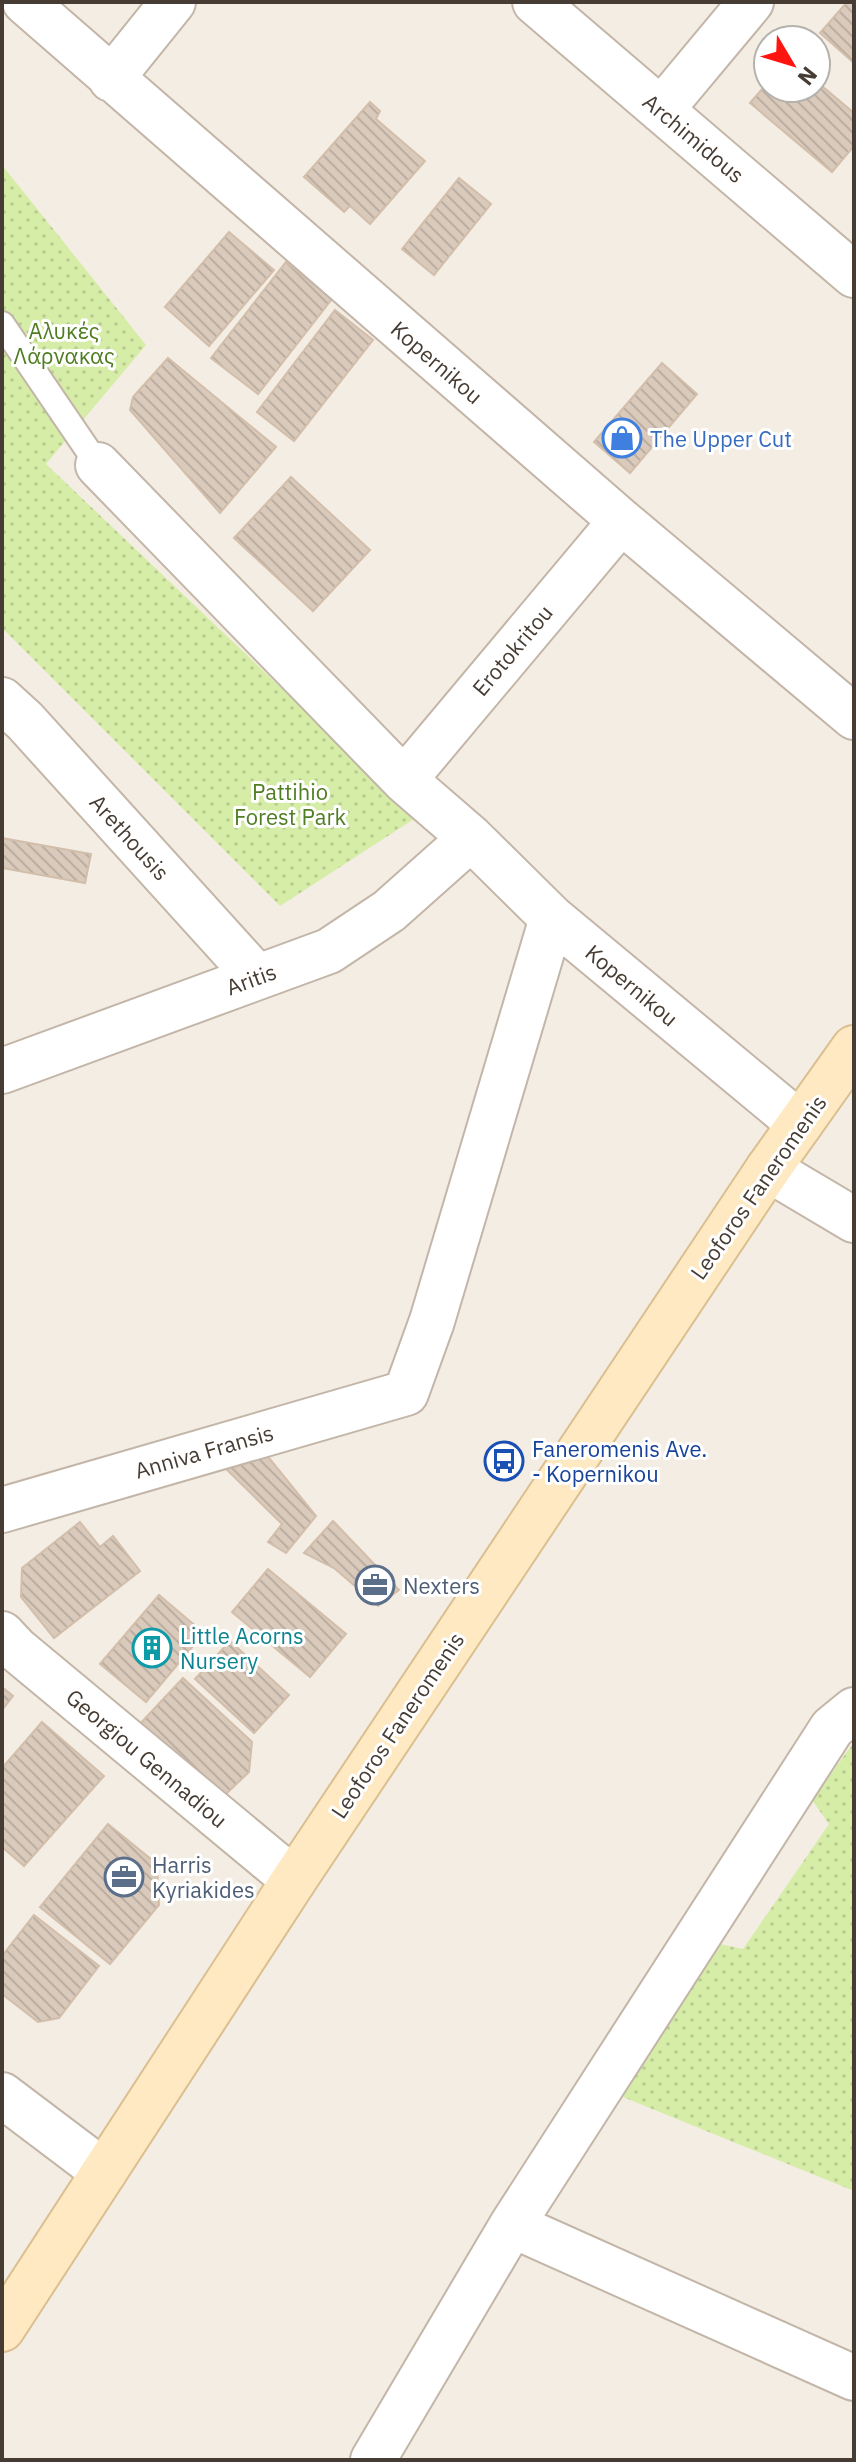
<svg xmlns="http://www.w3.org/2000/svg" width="856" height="2462" font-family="'IBM Plex Sans',sans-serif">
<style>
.park{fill:url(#park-dots)}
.building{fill:url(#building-back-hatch);stroke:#d2beaa;stroke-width:2}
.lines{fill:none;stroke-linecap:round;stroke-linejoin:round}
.lane-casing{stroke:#c3b6a8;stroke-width:28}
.street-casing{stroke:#c3b6a8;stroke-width:48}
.secondary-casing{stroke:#dbbf90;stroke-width:48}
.lane{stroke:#fff;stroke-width:24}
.street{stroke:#fff;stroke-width:44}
.secondary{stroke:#ffe9c2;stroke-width:44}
.labels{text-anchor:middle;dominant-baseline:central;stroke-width:6;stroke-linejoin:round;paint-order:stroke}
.street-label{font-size:22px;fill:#463c33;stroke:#fff}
.park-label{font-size:22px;fill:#4f7d21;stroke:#fff}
.shop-label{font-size:22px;fill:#366cbe;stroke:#fff;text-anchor:start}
.transit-label{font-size:22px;fill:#164399;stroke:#fff;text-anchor:start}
.service-label{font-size:22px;fill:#4e5e75;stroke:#fff;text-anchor:start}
.culture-label{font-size:22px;fill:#0d838f;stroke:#fff;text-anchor:start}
</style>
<defs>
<pattern id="park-dots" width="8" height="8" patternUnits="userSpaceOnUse" patternTransform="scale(2)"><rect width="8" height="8" fill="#d6eda8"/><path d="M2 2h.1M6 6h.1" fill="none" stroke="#b9cc91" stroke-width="1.8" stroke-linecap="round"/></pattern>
<pattern id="building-back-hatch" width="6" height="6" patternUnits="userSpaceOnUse" patternTransform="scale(2)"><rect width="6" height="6" fill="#d9cabb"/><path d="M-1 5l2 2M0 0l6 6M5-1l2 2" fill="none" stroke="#bcaea1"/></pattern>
</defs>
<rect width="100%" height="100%" fill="#f4ede3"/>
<!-- park -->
<path class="park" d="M2,165L146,345L46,464L417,817L280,906L2,628Z
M854,1742V2191L618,2095L715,1943L743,1949L829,1824L812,1800Z"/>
<!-- building -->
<path class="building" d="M847,2H854V63L820,33Z
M816,81L854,113V146L832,172L750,103L768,82V88H816Z
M370,102L380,111L376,119L425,161L370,224L350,206L344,212L304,177Z
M459,178L491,204L434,275L402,249Z
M229,232L274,270L209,346L165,307Z
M286,262L332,299L258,394L211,358Z
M335,310L373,340L294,441L257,412Z
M168,358L276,447L220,513L130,410L133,397Z
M662,363L697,394L630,473L594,442Z
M291,477L370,550L313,611L234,538Z
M2,838L91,854L85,883L2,868Z
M265,1453L316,1516L286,1553L268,1542L282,1524L224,1467Z
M333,1521L399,1590L378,1606L334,1568L304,1553Z
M80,1522L100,1547L113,1536L140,1571L54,1638L21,1597L22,1568Z
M268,1569L346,1634L310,1677L232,1612Z
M159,1595L204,1633L146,1702L100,1664Z
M230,1641L289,1695L254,1733L195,1679Z
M183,1678L252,1742L249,1772L225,1795L135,1729Z
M2,1687L13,1696L2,1710Z
M42,1722L104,1776L24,1866L2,1847V1768Z
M108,1824L157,1864L159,1905L110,1964L40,1907Z
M34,1915L99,1966L59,2018L38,2022L2,1994V1956Z"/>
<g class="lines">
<defs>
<path id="lane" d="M2,324L98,465"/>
<path id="street" d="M25,2L621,521L854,717
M535,2L854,275
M111,79L173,2
M661,110L751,2
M98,465L404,780L471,838L552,918L800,1124
M2,700L25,721L256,976
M404,780L621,521
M2,1071L329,951L389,911L471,838
M768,1169L854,1220
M2,1510L406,1393L432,1321L552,918
M2,1634L16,1649L294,1880
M2,2095L104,2172
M512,2225L854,2378
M373,2460L512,2225L832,1728L854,1710"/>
<path id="secondary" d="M2,2329L294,1880L768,1169L854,1048"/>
</defs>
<!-- lane casing -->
<use href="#lane" class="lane-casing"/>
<!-- street casing -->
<use href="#street" class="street-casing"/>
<!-- secondary casing -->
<use href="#secondary" class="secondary-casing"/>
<!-- lane -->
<use href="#lane" class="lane"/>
<!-- street -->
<use href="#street" class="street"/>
<!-- secondary -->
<use href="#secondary" class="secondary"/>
</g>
<!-- icons -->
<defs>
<symbol id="shop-ring" viewBox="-11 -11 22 22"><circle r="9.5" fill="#fff" stroke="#3f7fe0" stroke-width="1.5"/><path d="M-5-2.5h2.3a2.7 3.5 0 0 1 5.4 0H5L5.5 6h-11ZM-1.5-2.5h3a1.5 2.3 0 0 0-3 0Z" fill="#3f7fe0"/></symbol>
<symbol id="bus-ring" viewBox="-11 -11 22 22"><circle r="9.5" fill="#fff" stroke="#1a4fb4" stroke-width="1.5"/><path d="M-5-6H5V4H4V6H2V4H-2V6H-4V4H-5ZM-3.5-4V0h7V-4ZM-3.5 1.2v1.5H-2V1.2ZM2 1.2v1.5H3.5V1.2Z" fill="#1a4fb4"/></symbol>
<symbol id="office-ring" viewBox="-11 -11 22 22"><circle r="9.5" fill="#fff" stroke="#5c6f8a" stroke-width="1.5"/><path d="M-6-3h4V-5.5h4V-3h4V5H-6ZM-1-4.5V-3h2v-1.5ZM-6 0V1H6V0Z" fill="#5c6f8a"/></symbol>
<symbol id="building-ring" viewBox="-11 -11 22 22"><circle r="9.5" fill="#fff" stroke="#0f9aa8" stroke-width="1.5"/><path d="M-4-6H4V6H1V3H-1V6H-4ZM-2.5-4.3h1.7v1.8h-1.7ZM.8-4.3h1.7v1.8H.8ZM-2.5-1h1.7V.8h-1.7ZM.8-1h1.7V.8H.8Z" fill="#0f9aa8"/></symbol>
</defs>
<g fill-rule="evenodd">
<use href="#shop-ring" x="600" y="416" width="44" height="44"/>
<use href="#bus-ring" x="482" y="1439" width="44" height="44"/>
<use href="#office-ring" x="353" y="1563" width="44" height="44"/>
<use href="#building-ring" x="130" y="1626" width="44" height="44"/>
<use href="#office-ring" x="102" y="1855" width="44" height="44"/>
</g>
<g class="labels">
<!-- street labels -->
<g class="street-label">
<text transform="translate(694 138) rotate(40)">Archimidous</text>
<text transform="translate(437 362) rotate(41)">Kopernikou</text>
<text transform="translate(512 650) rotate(-50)">Erotokritou</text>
<text transform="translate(130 837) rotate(48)">Arethousis</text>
<text transform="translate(251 979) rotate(-20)">Aritis</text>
<text transform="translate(632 985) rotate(40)">Kopernikou</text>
<text transform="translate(758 1187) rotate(-55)">Leoforos Faneromenis</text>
<text transform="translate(204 1451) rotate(-16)">Anniva Fransis</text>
<text transform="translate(397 1725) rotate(-56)">Leoforos Faneromenis</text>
<text transform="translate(147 1758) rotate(40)">Georgiou Gennadiou</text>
</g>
<!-- park labels -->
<g class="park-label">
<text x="64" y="330">Αλυκές<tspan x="64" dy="25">Λάρνακας</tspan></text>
<text x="290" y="791">Pattihio<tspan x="290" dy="25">Forest Park</tspan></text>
</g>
<!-- shop labels -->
<g class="shop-label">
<text x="650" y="438">The Upper Cut</text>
</g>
<!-- transit labels -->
<g class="transit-label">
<text x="532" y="1448">Faneromenis Ave.<tspan x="532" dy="25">- Kopernikou</tspan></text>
</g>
<!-- service labels -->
<g class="service-label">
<text x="403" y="1585">Nexters</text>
<text x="152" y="1864">Harris<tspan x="152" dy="25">Kyriakides</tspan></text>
</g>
<!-- culture labels -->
<g class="culture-label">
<text x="180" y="1635">Little Acorns<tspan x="180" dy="25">Nursery</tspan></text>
</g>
</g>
<!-- border -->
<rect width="856" height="2462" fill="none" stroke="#463c33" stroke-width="8"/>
<!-- north arrow -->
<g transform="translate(792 64) rotate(128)"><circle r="38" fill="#ffffff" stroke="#b5b1ad" stroke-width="2"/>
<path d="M0-6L14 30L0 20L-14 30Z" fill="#ff150f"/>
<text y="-12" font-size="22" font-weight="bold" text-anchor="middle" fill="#463c33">N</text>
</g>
</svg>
